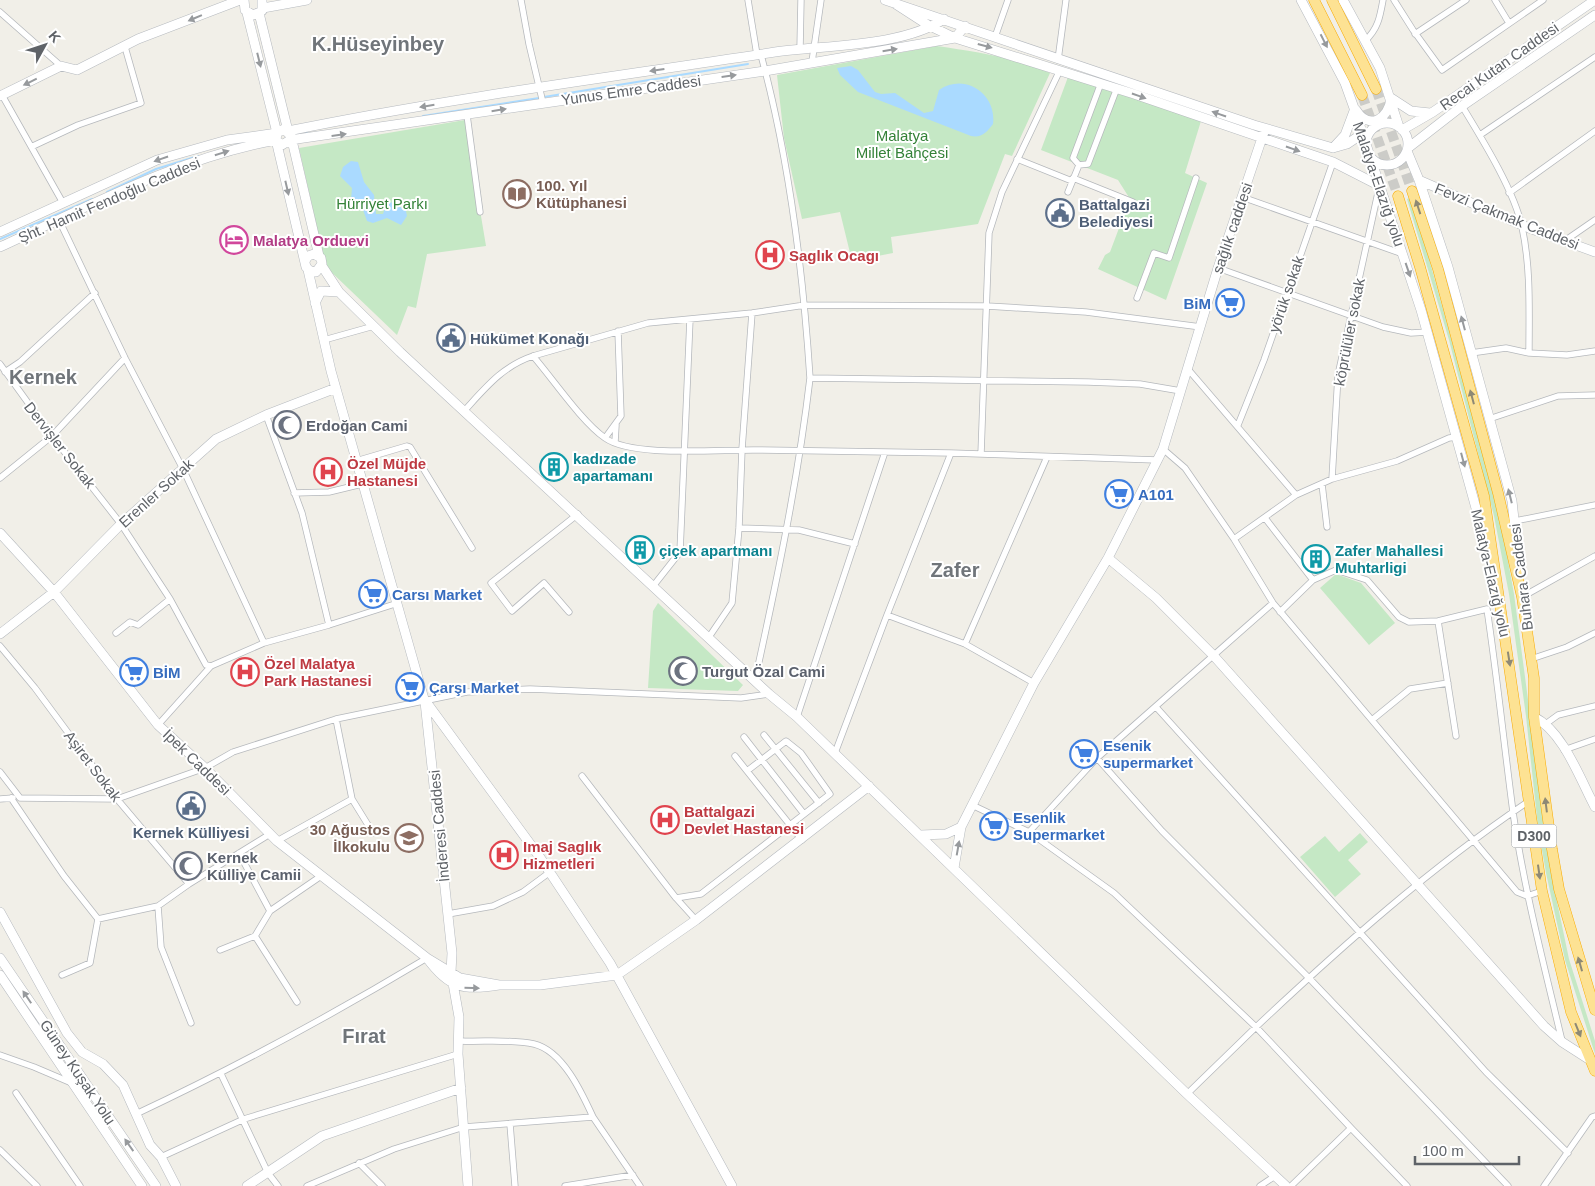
<svg xmlns="http://www.w3.org/2000/svg" width="1595" height="1186" font-family="Arial,sans-serif">
<style>
.green{fill:#c5e8c5}
.water{fill:#aadaff}
.lines{fill:none;stroke-linecap:round;stroke-linejoin:round}
.stream{stroke:#aadaff;stroke-width:2}
.highway-tunnel{stroke:#ccccc8;stroke-width:10;stroke-dasharray:10 5;stroke-linecap:butt}
.street-casing{stroke:#b5b8bc;stroke-width:7}
.secondary-casing{stroke:#b6babf;stroke-width:10}
.highway-casing{stroke:#f9ab00;stroke-width:11}
.street{stroke:#fff;stroke-width:5.5}
.secondary{stroke:#fff;stroke-width:9}
.highway{stroke:#fde293;stroke-width:10}
.oneway{fill:#979a9d}
.oneway2{fill:#8e8975}
.labels{text-anchor:middle;dominant-baseline:central;stroke-width:4;stroke-linejoin:round;paint-order:stroke}
.shield{fill:#fff;stroke:#8f9295;stroke-width:1}
.shield-label{font-size:14px;font-weight:bold;fill:#5f6368}
.street-label{font-size:15px;fill:#5f6368;stroke:#fff}
.park-label{font-size:15px;fill:#348238;stroke:#fff}
.education-label{font-size:15px;font-weight:bold;fill:#785e54;stroke:#fff;text-anchor:start}
.service-label{font-size:15px;font-weight:bold;fill:#4e5e75;stroke:#fff;text-anchor:start}
.hotel-label{font-size:15px;font-weight:bold;fill:#b23c85;stroke:#fff;text-anchor:start}
.health-label{font-size:15px;font-weight:bold;fill:#be3a42;stroke:#fff;text-anchor:start}
.shop-label{font-size:15px;font-weight:bold;fill:#366cbe;stroke:#fff;text-anchor:start}
.worship-label{font-size:15px;font-weight:bold;fill:#5b616d;stroke:#fff;text-anchor:start}
.culture-label{font-size:15px;font-weight:bold;fill:#0d838f;stroke:#fff;text-anchor:start}
.district-label{font-size:20px;font-weight:bold;fill:#70757a;stroke:#fff}
</style>
<rect width="100%" height="100%" fill="#f1efe8"/>
<!-- green -->
<path class="green" d="M937,46C977,52 1013,57 1050,73L1012,156L1005,154L978,224L891,237L893,253L852,261L840,212L802,219L784,138L777,75Z
M1068,77L1201,121L1185,173L1207,183L1166,300L1098,269L1105,255L1110,252L1130,199L1118,180L1041,150Z
M465,120L486,246L427,254L416,308L408,306L397,335L326,267L299,148Z
M1412,197L1500,516L1514,594L1551,873L1569,959L1595,1041V1054L1565,960L1546,873L1538,827L1526,716L1509,594L1494,516L1449,340L1407,199Z
M1336,574L1361,583L1395,623L1369,645L1320,588Z
M658,603L743,685L738,691L648,688L653,611Z
M1360,833L1368,842L1348,860L1361,874L1335,897L1300,857L1325,836L1339,852Z"/>
<!-- water -->
<path class="water" d="M851,66L858,70L875,92L881,94L895,93L924,113L933,111L939,90C965,72 997,94 993,124C987,132 982,138 971,136L858,92L840,75L837,68Z
M351,161L358,162L364,182L374,195L376,214H383L387,202L395,203L406,211L407,216L401,225L387,218L373,223L367,221L363,210L351,200L352,188L340,176L343,167Z"/>
<g class="lines">
<!-- stream -->
<path class="stream" d="M544,97L748,64
M423,116L539,98
M297,134L307,133
M107,192L156,169L198,156
M0,239L92,199"/>
<!-- highway-tunnel -->
<path class="highway-tunnel" d="M1376,89L1412,191
M1362,95L1398,196"/>
<defs>
<path id="street" d="M521,0L529,44L543,103
M748,0L757,55
M1394,0L1413,30L1442,70L1543,0
M1495,0L1509,23
M0,12L61,66
M1415,34L1466,0
M995,37L1008,0
M1365,41C1378,29 1380,17 1383,0
M800,49L801,0
M761,55C789,158 803,271 810,378
M1058,60L1066,0
M812,62L821,0
M2,95L63,203
M1462,106C1482,139 1514,190 1522,227C1531,268 1529,311 1529,353
M467,115L480,212
M1480,135L1595,57
M33,146L78,125L141,103L125,47
M1017,159L1072,181
M1079,165L1088,164L1117,88
M1079,165L1073,158L1101,83
M1073,178L1133,202
M1068,192L1079,165
M1509,193L1595,131
M1242,197L1403,254
M59,220L125,358L183,469L264,643L211,666L158,725
M1566,240L1595,220
M1218,268L1383,327L1411,333L1428,332
M1137,298L1154,253L1169,258L1196,178
M324,340L374,326
M1471,353L1506,348L1529,353L1567,355L1595,351
M533,356C553,379 581,421 605,438C633,458 722,449 758,450C823,451 887,452 951,453
M0,364L52,436L121,524L170,599L206,665L211,666
M1187,368L1296,495L1332,479L1397,461L1449,438L1457,437
M5,372L20,362L95,293
M465,410C486,387 503,366 533,356L648,323L752,313L805,305L987,306L1086,312L1201,327
M266,415L302,513L329,625L398,603
M1489,419L1558,396L1595,395
M1238,425L1264,360L1333,162
M605,438L621,416L618,331
M615,442L616,425
M1163,449L1185,468L1234,539L1273,603L1517,892L1527,896L1542,891
M981,454L989,233L1002,192L1060,70
M356,461L407,446L410,447L472,548
M0,478L52,436L125,358
M1332,479L1338,375L1379,188
M1322,484L1327,527
M294,493L329,492L362,484
M1265,518L1313,580
M1515,521L1595,505
M739,528L799,530L855,544
M1234,539L1296,495
M654,585L680,552L690,319
M1522,597L1595,556
M1273,603L1097,758L1162,831L1309,978L1508,1186
M569,612L544,583L512,611L491,583L578,514
M1280,612L1313,580L1336,570L1367,580L1399,617L1409,622L1438,621L1487,609C1497,676 1504,744 1513,812C1524,889 1544,965 1562,1041
M887,615L951,453L1157,460
M1438,621L1456,736
M116,633L130,622L138,625L170,599
M709,637L732,603L739,528L742,449L752,313
M264,643L329,625
M965,644L1047,457
M0,646L35,688L117,799L189,884
M1531,659L1567,647L1595,633
M755,680C777,580 798,480 810,378L1088,382L1140,384L1181,391
M1156,707L1486,1072L1568,1153
M797,717L885,452
M1372,720L1410,689L1448,683
M1547,723L1558,715L1595,706
M764,735L819,803
M744,737L804,814
M1564,750L1595,739
M835,753L887,615L965,644L1034,683
M735,756L802,840
M0,772L20,798L117,799L205,768L233,752L336,719
M582,776L676,898L701,894L830,794L801,753L786,741L747,771
M11,798L64,876L98,919L90,963L62,975
M0,799L13,798
M352,799L373,833
M974,806L1029,832L1114,893L1256,1027L1187,1094
M1029,832L1097,758
M277,841L352,799L336,719L467,692L530,689L741,698L769,694
M239,853L270,911
M676,898L696,920
M158,906L161,947L191,1023
M448,914L493,906L523,892L550,872
M98,919L158,906L189,884L270,834
M220,950L255,936
M297,1002L255,936L270,911L321,876
M0,1055L34,1067L74,1084H87
M221,1074L268,1173L278,1186
M16,1093L80,1186
M136,1114C236,1067 332,1015 427,958
M593,1117L640,1186
M510,1124L515,1186
M1351,1128L1256,1027C1342,946 1430,868 1529,801
M0,1150L37,1186
M161,1157L244,1119L458,1054
M359,1163L382,1186
M307,1186L394,1149L464,1127L593,1117C582,1093 563,1051 534,1044C511,1039 484,1042 460,1041
M565,1186L633,1175
M1260,1186L1275,1176
M1291,1186L1351,1128L1407,1186
M1544,1186L1592,1117L1595,1116"/>
<path id="secondary" d="M244,0L245,10L253,15L262,11V0
M885,0L1254,125L1333,148L1347,144L1362,134
M1301,0L1345,83L1354,108L1421,310L1489,555
M1343,0L1380,68L1399,127
M894,3L928,25L955,38L1134,94L1333,162L1380,186
M263,8L307,0
M247,13L277,133L276,140L282,145L290,140
M259,13L288,131C449,98 613,77 775,52C825,45 902,47 944,19
M0,96L61,66L77,70L138,39L240,0
M1356,110C1369,131 1389,119 1391,98L1411,111L1430,113
M1366 144a21 21 0 1 1 42 0a21 21 0 1 1-42 0Z
M1402,130L1433,112L1595,0
M290,140L765,71L955,38L965,26
M1333,148L1345,135L1354,111
M1408,148L1462,106L1595,15
M1407,151L1419,180L1448,267L1512,501L1520,574
M1419,180L1529,228L1595,252
M0,232L157,160L227,140L277,133L284,129L291,136L319,256
M0,247C89,206 179,158 276,140L306,267L310,271L316,272L322,264L321,258L314,254L308,256L305,261
M322,266L339,292L400,352L769,694L797,717L1187,1094L1286,1186
M308,270L331,371L424,699L539,856L610,963L732,1186
M315,303L321,291L339,292
M0,533L54,592L158,725L205,768L277,841L427,958
M1108,558L1156,598L1213,655L1544,1026L1562,1042L1590,1060
M0,634L54,592L121,524L216,439L266,415L336,388
M425,702L452,953L451,972L459,1017L458,1054L468,1186
M1534,717C1563,731 1580,779 1595,807
M921,835L946,834L961,827
M954,868L961,827L1034,683L1108,558L1163,449L1218,268L1265,129
M0,912L67,1033L82,1052L103,1064L123,1085L150,1145L161,1157L176,1186
M0,958L156,1186
M0,975L142,1186
M499,985C463,991 449,988 427,958L460,978L499,985H540L617,975L696,920L869,786
M247,1186L322,1136L461,1088"/>
<path id="highway" d="M1314,0L1362,95
M1332,0L1376,89
M1412,191L1438,269L1498,493L1522,597L1534,678V717L1552,849L1559,889L1595,1010
M1398,196L1420,267L1484,496L1542,891L1571,1012L1595,1071"/>
</defs>
<!-- street casing -->
<use href="#street" class="street-casing"/>
<!-- secondary casing -->
<use href="#secondary" class="secondary-casing"/>
<!-- highway casing -->
<use href="#highway" class="highway-casing"/>
<!-- street -->
<use href="#street" class="street"/>
<!-- secondary -->
<use href="#secondary" class="secondary"/>
<!-- highway -->
<use href="#highway" class="highway"/>
</g>
<!-- one-way arrows -->
<defs><path id="oneway-solid" d="M-6-.8H1V-3.2L6.5 0L1 3.2V.8H-6Z" transform="scale(1.25)"/></defs>
<g class="oneway">
<use href="#oneway-solid" transform="translate(195 18) rotate(157)"/>
<use href="#oneway-solid" transform="translate(1324 41) rotate(63)"/>
<use href="#oneway-solid" transform="translate(985 46) rotate(15)"/>
<use href="#oneway-solid" transform="translate(890 50) rotate(-9)"/>
<use href="#oneway-solid" transform="translate(259 60) rotate(76)"/>
<use href="#oneway-solid" transform="translate(657 70) rotate(172)"/>
<use href="#oneway-solid" transform="translate(729 76) rotate(-8)"/>
<use href="#oneway-solid" transform="translate(30 82) rotate(154)"/>
<use href="#oneway-solid" transform="translate(1139 96) rotate(19)"/>
<use href="#oneway-solid" transform="translate(427 106) rotate(171)"/>
<use href="#oneway-solid" transform="translate(499 110) rotate(-9)"/>
<use href="#oneway-solid" transform="translate(1219 114) rotate(-161)"/>
<use href="#oneway-solid" transform="translate(339 135) rotate(-8)"/>
<use href="#oneway-solid" transform="translate(1293 149) rotate(19)"/>
<use href="#oneway-solid" transform="translate(222 153) rotate(-17)"/>
<use href="#oneway-solid" transform="translate(161 159) rotate(161)"/>
<use href="#oneway-solid" transform="translate(287 188) rotate(77)"/>
<use href="#oneway-solid" transform="translate(1408 270) rotate(71)"/>
<use href="#oneway-solid" transform="translate(1463 323) rotate(-105)"/>
<use href="#oneway-solid" transform="translate(1463 460) rotate(75)"/>
<use href="#oneway-solid" transform="translate(1510 496) rotate(-104)"/>
<use href="#oneway-solid" transform="translate(958 848) rotate(-80)"/>
<use href="#oneway-solid" transform="translate(472 988) rotate(1)"/>
<use href="#oneway-solid" transform="translate(27 997) rotate(-124)"/>
<use href="#oneway-solid" transform="translate(129 1145) rotate(-125)"/>
</g>
<g class="oneway2">
<use href="#oneway-solid" transform="translate(1418 207) rotate(-108)"/>
<use href="#oneway-solid" transform="translate(1472 397) rotate(-105)"/>
<use href="#oneway-solid" transform="translate(1509 659) rotate(81)"/>
<use href="#oneway-solid" transform="translate(1546 805) rotate(-97)"/>
<use href="#oneway-solid" transform="translate(1539 872) rotate(82)"/>
<use href="#oneway-solid" transform="translate(1580 964) rotate(-106)"/>
<use href="#oneway-solid" transform="translate(1578 1030) rotate(68)"/>
</g>
<!-- icons -->
<defs>
<symbol id="library-ring" viewBox="-11 -11 22 22"><circle r="9.5" fill="#fff" stroke="#8d6e63" stroke-width="1.5"/><path d="M-6-4Q-3-5.5-.7-3.5V5Q-3 3-6 4ZM6-4Q3-5.5 .7-3.5V5Q3 3 6 4Z" fill="#8d6e63"/></symbol>
<symbol id="civic-ring" viewBox="-11 -11 22 22"><circle r="9.5" fill="#fff" stroke="#5c6f8a" stroke-width="1.5"/><path d="M-.6-6.5H3V-4.5H.6V-3L4-1V1h2V6H-6V1h2V-1L-.6-3ZM-1.2 2.5V6h2.4V2.5Z" fill="#5c6f8a"/></symbol>
<symbol id="hotel-ring" viewBox="-11 -11 22 22"><circle r="9.5" fill="#fff" stroke="#d1479c" stroke-width="1.5"/><path d="M-6-4.5h1.5V1H6V5H4.5V3h-9V5H-6ZM-4 0a1.8 1.8 0 1 1 3.6 0ZM.5 0V-2.5h3Q6-2.5 6 0Z" fill="#d1479c"/></symbol>
<symbol id="hospital-ring" viewBox="-11 -11 22 22"><circle r="9.5" fill="#fff" stroke="#e0444e" stroke-width="1.5"/><path d="M-5-5h3v3.5h4V-5h3V5h-3V1.5h-4V5h-3Z" fill="#e0444e"/></symbol>
<symbol id="supermarket-ring" viewBox="-11 -11 22 22"><circle r="9.5" fill="#fff" stroke="#3f7fe0" stroke-width="1.5"/><path d="M-6-5.5h2.5l.6 2H6L4.5 2H-2.5L-4.4-4H-6ZM-1.5 3.2a1.3 1.3 0 1 0 .1 0ZM3 3.2a1.3 1.3 0 1 0 .1 0Z" fill="#3f7fe0"/></symbol>
<symbol id="mosque-ring" viewBox="-11 -11 22 22"><circle r="9.5" fill="#fff" stroke="#6b7280" stroke-width="1.5"/><path d="M3.5-4.9A6 6 0 1 0 3.5 4.9A5 5 0 1 1 3.5-4.9Z" fill="#6b7280"/></symbol>
<symbol id="building-ring" viewBox="-11 -11 22 22"><circle r="9.5" fill="#fff" stroke="#0f9aa8" stroke-width="1.5"/><path d="M-4-6H4V6H1V3H-1V6H-4ZM-2.5-4.3h1.7v1.8h-1.7ZM.8-4.3h1.7v1.8H.8ZM-2.5-1h1.7V.8h-1.7ZM.8-1h1.7V.8H.8Z" fill="#0f9aa8"/></symbol>
<symbol id="school-ring" viewBox="-11 -11 22 22"><circle r="9.5" fill="#fff" stroke="#8d6e63" stroke-width="1.5"/><path d="M0-5L7-2L0 1L-7-2ZM-4 1L0 2.5L4 1V4Q0 6-4 4Z" fill="#8d6e63"/></symbol>
</defs>
<g fill-rule="evenodd">
<use href="#library-ring" x="501" y="178" width="32" height="32"/>
<use href="#civic-ring" x="1044" y="197" width="32" height="32"/>
<use href="#hotel-ring" x="218" y="224" width="32" height="32"/>
<use href="#hospital-ring" x="754" y="239" width="32" height="32"/>
<use href="#supermarket-ring" x="1214" y="287" width="32" height="32"/>
<use href="#civic-ring" x="435" y="322" width="32" height="32"/>
<use href="#mosque-ring" x="271" y="409" width="32" height="32"/>
<use href="#building-ring" x="538" y="451" width="32" height="32"/>
<use href="#hospital-ring" x="312" y="456" width="32" height="32"/>
<use href="#supermarket-ring" x="1103" y="478" width="32" height="32"/>
<use href="#building-ring" x="624" y="534" width="32" height="32"/>
<use href="#building-ring" x="1300" y="543" width="32" height="32"/>
<use href="#supermarket-ring" x="357" y="578" width="32" height="32"/>
<use href="#mosque-ring" x="667" y="655" width="32" height="32"/>
<use href="#supermarket-ring" x="118" y="656" width="32" height="32"/>
<use href="#hospital-ring" x="229" y="656" width="32" height="32"/>
<use href="#supermarket-ring" x="394" y="671" width="32" height="32"/>
<use href="#supermarket-ring" x="1068" y="738" width="32" height="32"/>
<use href="#civic-ring" x="175" y="790" width="32" height="32"/>
<use href="#hospital-ring" x="649" y="804" width="32" height="32"/>
<use href="#supermarket-ring" x="978" y="810" width="32" height="32"/>
<use href="#school-ring" x="393" y="822" width="32" height="32"/>
<use href="#hospital-ring" x="488" y="839" width="32" height="32"/>
<use href="#mosque-ring" x="172" y="850" width="32" height="32"/>
</g>
<g class="labels">
<!-- shield labels -->
<rect class="shield" x="1511.5" y="824.5" width="45" height="23" rx="4"/>
<g class="shield-label">
<text x="1534" y="836">D300</text>
</g>
<!-- street labels -->
<g class="street-label">
<text transform="translate(1499 66) rotate(-35)">Recai Kutan Caddesi</text>
<text transform="translate(631 90) rotate(-8)">Yunus Emre Caddesi</text>
<text transform="translate(1379 184) rotate(71)">Malatya-Elazığ yolu</text>
<text transform="translate(109 200) rotate(-23)">Şht. Hamit Fendoğlu Caddesi</text>
<text transform="translate(1507 216) rotate(22)">Fevzi Çakmak Caddesi</text>
<text transform="translate(1232 228) rotate(-71)">sağlık caddesi</text>
<text transform="translate(1286 294) rotate(-71)">yörük sokak</text>
<text transform="translate(1349 332) rotate(-79)">köprülüler sokak</text>
<text transform="translate(60 445) rotate(52)">Dervişler Sokak</text>
<text transform="translate(156 493) rotate(-42)">Erenler Sokak</text>
<text transform="translate(1491 573) rotate(77)">Malatya-Elazığ yolu</text>
<text transform="translate(1521 577) rotate(-97)">Buhara Caddesi</text>
<text transform="translate(197 762) rotate(44)">İpek Caddesi</text>
<text transform="translate(93 766) rotate(53)">Aşiret Sokak</text>
<text transform="translate(439 826) rotate(-95)">İnderesi Caddesi</text>
<text transform="translate(78 1072) rotate(56)">Güney Kuşak Yolu</text>
</g>
<!-- park labels -->
<g class="park-label">
<text x="902" y="135">Malatya<tspan x="902" dy="17">Millet Bahçesi</tspan></text>
<text x="382" y="203">Hürriyet Parkı</text>
</g>
<!-- education labels -->
<g class="education-label">
<text x="536" y="185">100. Yıl<tspan x="536" dy="17">Kütüphanesi</tspan></text>
<text x="390" y="829" text-anchor="end">30 Ağustos<tspan x="390" dy="17">İlkokulu</tspan></text>
</g>
<!-- service labels -->
<g class="service-label">
<text x="1079" y="204">Battalgazi<tspan x="1079" dy="17">Belediyesi</tspan></text>
<text x="470" y="338">Hükümet Konağı</text>
<text x="191" y="832" text-anchor="middle">Kernek Külliyesi</text>
</g>
<!-- hotel labels -->
<g class="hotel-label">
<text x="253" y="240">Malatya Orduevi</text>
</g>
<!-- health labels -->
<g class="health-label">
<text x="789" y="255">Saglık Ocagı</text>
<text x="347" y="463">Özel Müjde<tspan x="347" dy="17">Hastanesi</tspan></text>
<text x="264" y="663">Özel Malatya<tspan x="264" dy="17">Park Hastanesi</tspan></text>
<text x="684" y="811">Battalgazi<tspan x="684" dy="17">Devlet Hastanesi</tspan></text>
<text x="523" y="846">Imaj Saglık<tspan x="523" dy="17">Hizmetleri</tspan></text>
</g>
<!-- shop labels -->
<g class="shop-label">
<text x="1211" y="303" text-anchor="end">BiM</text>
<text x="1138" y="494">A101</text>
<text x="392" y="594">Carsı Market</text>
<text x="153" y="672">BİM</text>
<text x="429" y="687">Çarşı Market</text>
<text x="1103" y="745">Esenik<tspan x="1103" dy="17">supermarket</tspan></text>
<text x="1013" y="817">Esenlik<tspan x="1013" dy="17">Supermarket</tspan></text>
</g>
<!-- worship labels -->
<g class="worship-label">
<text x="306" y="425">Erdoğan Cami</text>
<text x="702" y="671">Turgut Özal Cami</text>
<text x="207" y="857">Kernek<tspan x="207" dy="17">Külliye Camii</tspan></text>
</g>
<!-- culture labels -->
<g class="culture-label">
<text x="573" y="458">kadızade<tspan x="573" dy="17">apartamanı</tspan></text>
<text x="659" y="550">çiçek apartmanı</text>
<text x="1335" y="550">Zafer Mahallesi<tspan x="1335" dy="17">Muhtarligi</tspan></text>
</g>
<!-- district labels -->
<g class="district-label">
<text x="378" y="44">K.Hüseyinbey</text>
<text x="43" y="377">Kernek</text>
<text x="955" y="570">Zafer</text>
<text x="364" y="1036">Fırat</text>
</g>
</g>
<!-- north arrow -->
<g transform="translate(45 45) rotate(50)" stroke="#ffffff" stroke-width="4" paint-order="stroke">
<path d="M0-4L9 19L0 12L-9 19Z" fill="#5f6368"/>
<text y="-8" font-size="14" font-weight="bold" text-anchor="middle" fill="#5f6368">K</text>
</g>
<!-- scale -->
<path d="M1415 1156v8h104v-8" fill="none" stroke="#5f6368" stroke-width="2.5"/>
<text x="1422" y="1156" font-size="15" fill="#5f6368" stroke="#ffffff" stroke-width="4" paint-order="stroke">100 m</text>
</svg>
